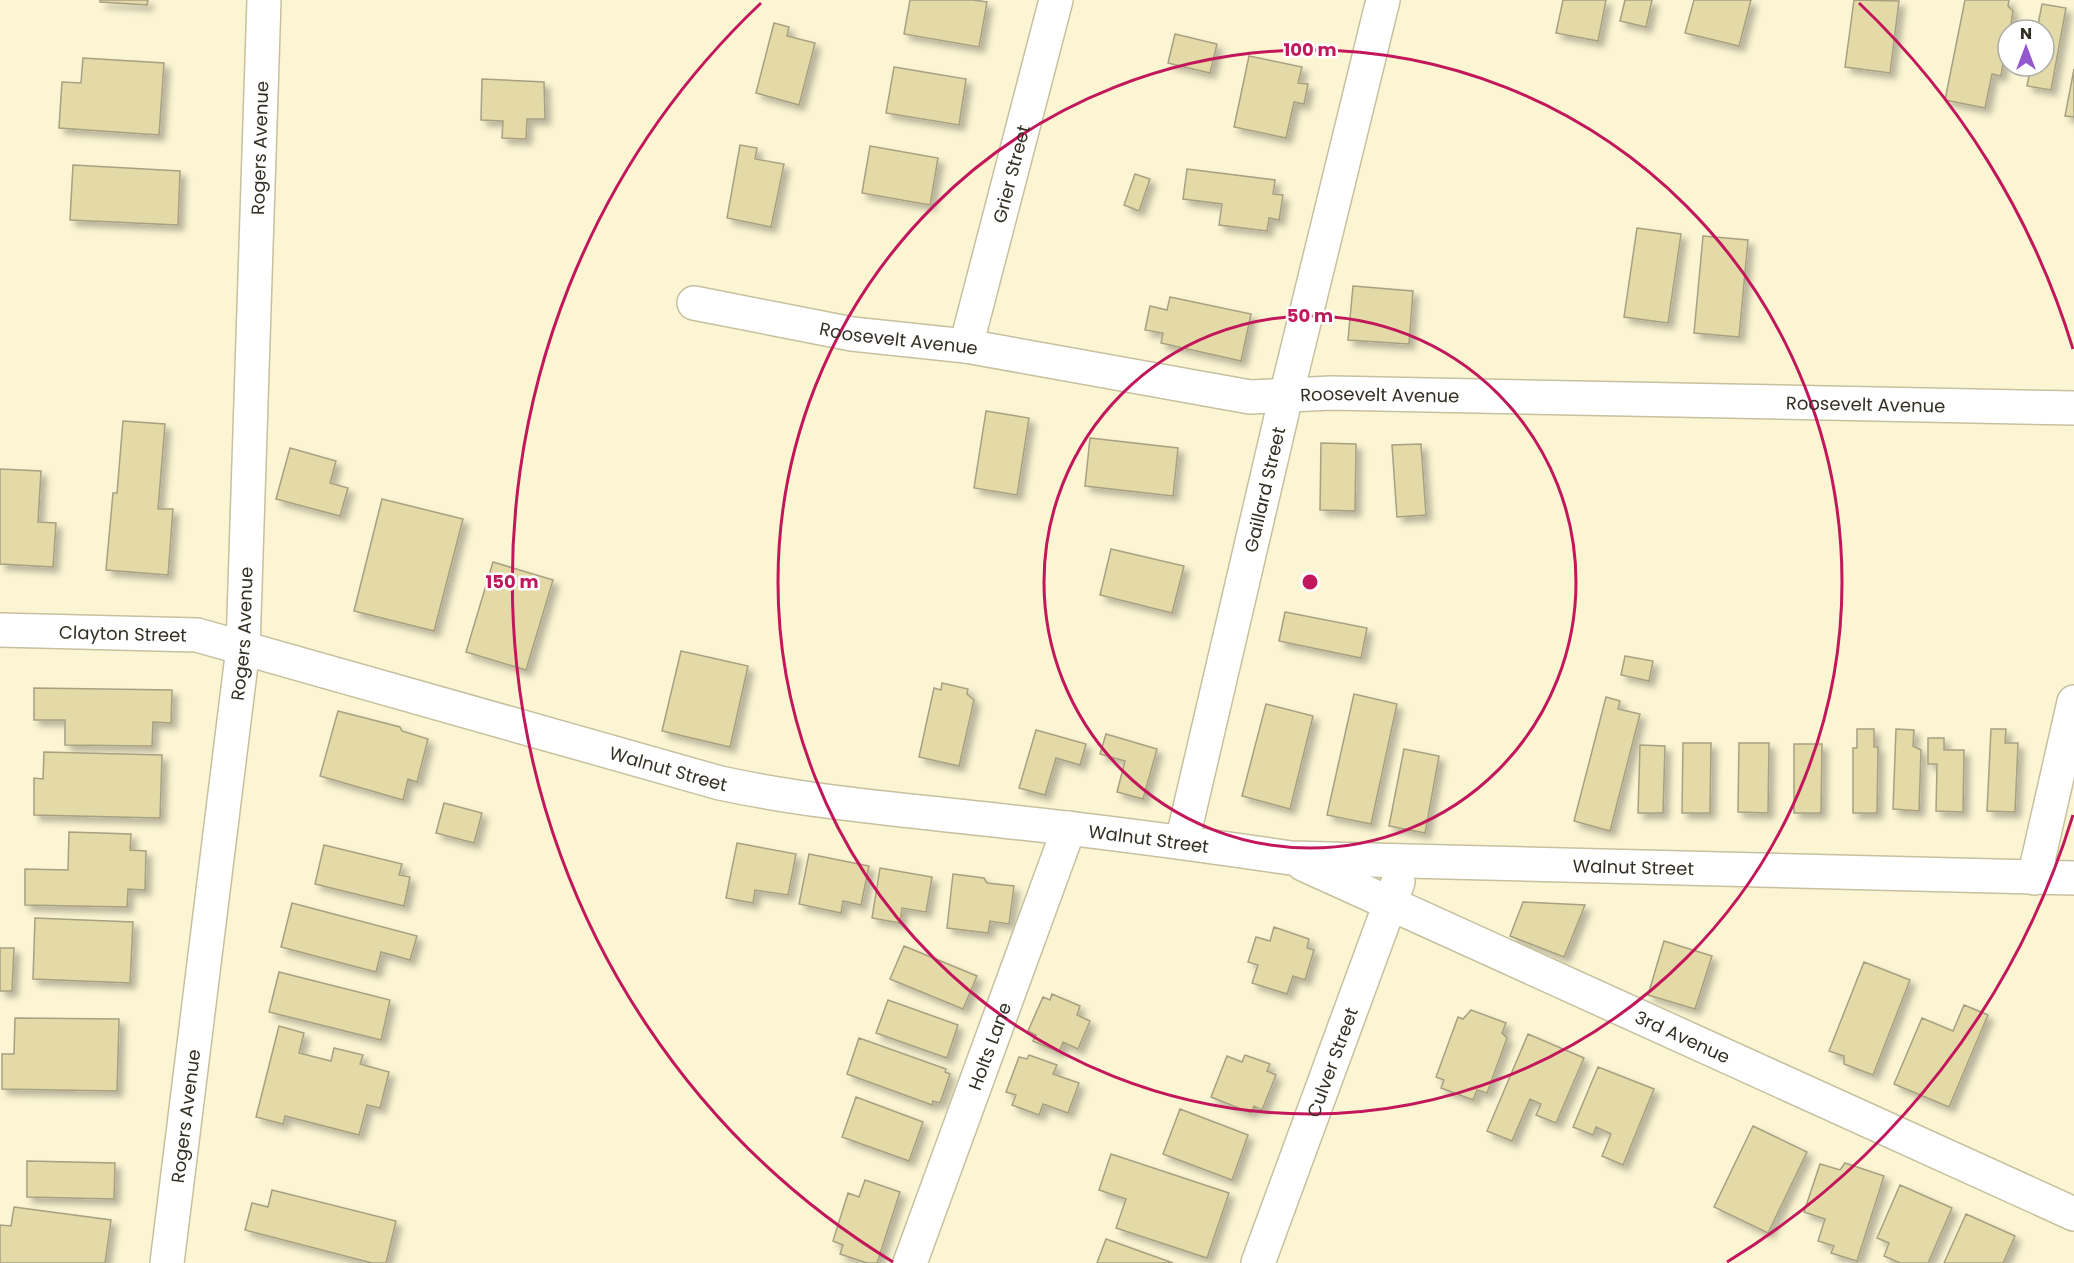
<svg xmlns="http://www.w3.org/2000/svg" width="2074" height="1263" font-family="Poppins,sans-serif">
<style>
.building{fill:#e3daa8;stroke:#a7a181;stroke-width:1.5;filter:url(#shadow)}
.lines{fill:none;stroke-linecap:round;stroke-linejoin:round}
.minor-casing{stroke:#c6c09f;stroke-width:36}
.minor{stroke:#fff;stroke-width:33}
.ring{fill:none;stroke:#c2185b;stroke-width:3}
.labels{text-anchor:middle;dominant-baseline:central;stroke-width:5;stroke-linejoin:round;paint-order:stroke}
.street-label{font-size:18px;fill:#333023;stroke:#fff}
.centre{fill:#c2185b;stroke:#fff;stroke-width:3}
.ring-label{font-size:18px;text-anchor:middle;font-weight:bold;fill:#c2185b;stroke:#fff;stroke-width:5;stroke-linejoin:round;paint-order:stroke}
</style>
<defs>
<filter id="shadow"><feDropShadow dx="5.5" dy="5.5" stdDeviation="3" flood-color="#0004"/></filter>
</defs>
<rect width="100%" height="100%" fill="#fbf5d3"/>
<!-- building -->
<path class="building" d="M100,0H148L147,5L100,2Z
M910,0H973L987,2L979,47L904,34Z
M1563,0H1606L1598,41L1556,33Z
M1625,0H1652L1646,27L1620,21Z
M1694,0H1751L1739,46L1685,33Z
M1854,0L1899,1L1890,73L1845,67Z
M1965,0H2009L2008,6L2013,11L2010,30H2008L2001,76L1992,74L1985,108L1945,100Z
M2042,4L2066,8L2051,90L2027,86L2031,66H2044V30H2037Z
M774,23L789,27L787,36L815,43L799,105L756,93Z
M1175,34L1217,44L1210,73L1168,63Z
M1249,56L1302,67L1298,83L1308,84L1304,104L1294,102L1286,138L1234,127Z
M83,58L164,63L159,135L59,128L62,82L81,83Z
M894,67L966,79L959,125L886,113Z
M2074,69V117L2065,116Z
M482,79L544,82L545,119H527L526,139L502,138L503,121L481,120Z
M740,145L757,148L755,159L784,164L771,227L727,218Z
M870,146L938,158L930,205L862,193Z
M73,165L180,171L178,225L70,220Z
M1187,169L1275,180L1273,194L1283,195L1279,220L1269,218L1267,231L1219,225L1222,204L1183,199Z
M1135,174L1150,179L1139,211L1124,205Z
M1637,228L1681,234L1668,323L1624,317Z
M1703,236L1748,240L1739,337L1694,333Z
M1353,286L1413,291L1409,344L1348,340Z
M1170,297L1251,314L1241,361L1161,343L1163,333L1145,330L1150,306L1167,310Z
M986,411L1029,418L1017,495L974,488Z
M123,421L165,424L158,509H173L168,575L106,570L113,493H117Z
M1090,438L1178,448L1173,496L1085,486Z
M1321,443L1356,444L1355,511L1320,510Z
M1421,444L1426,515L1397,517L1392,445Z
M290,448L336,461L330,483L348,488L340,516L276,499Z
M0,469L41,471L38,522L56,523L53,567L0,564Z
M382,499L463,519L434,631L354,611Z
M1111,549L1184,566L1172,613L1100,595Z
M493,562L553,580L526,670L466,652Z
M1285,612L1367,628L1361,658L1279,641Z
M681,651L748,666L730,747L662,731Z
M1625,656L1653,661L1649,681L1621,675Z
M942,683L968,689L967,694L974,700L959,766L919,757L934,688L941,690Z
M34,688L172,690L171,723L153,722L152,746L65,745V720H34Z
M1354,694L1397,704L1371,824L1327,815Z
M1606,697L1620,701L1618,709L1640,714L1610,831L1574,821Z
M1266,704L1313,716L1290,809L1242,796Z
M338,711L400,727L402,731L428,739L417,782L408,779L403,800L320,776Z
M1857,729H1874V747H1878L1877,813H1853V748H1857Z
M1896,729L1914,730L1913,746L1921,750L1919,811L1893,809Z
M1991,729H2006L2005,743H2018L2015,812L1987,811Z
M1036,730L1086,744L1080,765L1056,758L1045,795L1019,788Z
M1106,734L1157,749L1143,799L1117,792L1125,761L1100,754Z
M1928,738H1944V750H1964L1963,812L1936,811L1937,764H1928Z
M1683,743H1711L1710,813H1682Z
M1739,743H1769L1768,813L1738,812Z
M1794,744H1822L1821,813H1794Z
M1640,745L1665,746L1663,813H1638Z
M1404,749L1439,756L1425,833L1389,826Z
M44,752L162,755L160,818L34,815V778L43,779Z
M444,803L482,813L474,843L436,833Z
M69,832L131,834L130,850L146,851L145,890L128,889L127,907L25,905V869L68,870Z
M737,843L796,854L788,895L755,890L753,903L726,898Z
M324,845L402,864L399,875L410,877L404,906L315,884Z
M809,854L869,866L861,905L843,901L841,913L799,904Z
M880,868L932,877L926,912L902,908L900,923L872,918Z
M953,874L984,878L987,883L1014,886L1009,924L990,921L988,933L947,928Z
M1523,902L1585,905L1564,957L1510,936Z
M292,903L417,936L410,960L381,952L376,972L281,947Z
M35,918L133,922L130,983L33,979Z
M1274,927L1309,939L1307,948L1314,950L1305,980L1293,976L1287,994L1252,983L1258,965L1248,962L1256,937L1270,941Z
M1664,941L1712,956L1695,1009L1648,995Z
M904,946L977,976L963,1009L890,979Z
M0,948H14L12,991H0Z
M1864,962L1910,980L1873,1075L1844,1064V1056L1829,1051Z
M279,972L390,1000L381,1040L269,1012Z
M1052,994L1080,1006L1077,1015L1090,1021L1078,1049L1063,1042L1059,1052L1033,1041L1036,1035L1028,1031L1043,997L1050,1000Z
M888,1000L958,1025L947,1058L876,1033Z
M1964,1005L1988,1015L1949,1107L1894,1084L1922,1018L1953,1031Z
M1471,1010L1506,1023L1502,1033L1507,1038L1487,1093L1477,1090L1473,1100L1441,1088L1444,1080L1436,1077L1458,1017L1463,1019Z
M15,1018L119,1019L117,1091L2,1089V1054H14Z
M279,1026L304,1033L299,1053L331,1061L334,1048L363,1055L360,1064L389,1072L380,1108L367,1105L359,1135L285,1116L283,1124L256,1117Z
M1528,1034L1584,1058L1556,1123L1536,1115L1541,1104L1530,1099L1512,1141L1487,1131Z
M859,1038L946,1069L945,1072L950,1074L940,1103L933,1101L932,1105L847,1074Z
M1029,1055L1057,1065L1053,1074L1079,1083L1068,1113L1043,1104L1039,1115L1012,1105L1016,1095L1006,1092L1019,1057L1027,1059Z
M1245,1055L1270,1064L1267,1071L1276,1075L1262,1110L1254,1106L1251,1113L1211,1097L1227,1056L1242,1062Z
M1598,1067L1654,1089L1623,1165L1602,1156L1611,1134L1596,1127L1593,1135L1573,1127Z
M856,1097L923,1122L909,1161L842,1137Z
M1180,1109L1248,1135L1232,1180L1163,1154Z
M1753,1126L1807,1152L1768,1233L1714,1207Z
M1111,1154L1229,1193L1207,1258L1116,1228L1126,1199L1099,1190Z
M27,1161L115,1163L114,1199L27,1197Z
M1845,1163L1884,1176L1857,1261L1831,1253L1834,1246L1818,1241L1825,1219L1804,1212L1820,1164L1840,1170Z
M865,1180L900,1192L877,1263H867L840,1254L843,1245L833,1241L848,1193L859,1197Z
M1900,1185L1952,1208L1928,1263H1900L1884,1256L1889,1243L1877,1238Z
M272,1190L396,1221L386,1263H372L245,1230L252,1203L268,1207Z
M14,1207L111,1220L105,1263H0V1225L11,1226Z
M1966,1214L2015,1236L2003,1263H1944Z
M1106,1239L1173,1263H1097Z"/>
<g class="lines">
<defs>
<g id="minor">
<path id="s1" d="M694,303L852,334L966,346L1250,397L1331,393L2074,408"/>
<path id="s2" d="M966,346L1056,0"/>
<path id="s3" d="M0,630L197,635L720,783C813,803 908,810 1003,821C1099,831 1195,844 1291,858L2074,878"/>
<path id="s4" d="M1182,842L1286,396L1383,0"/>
<path id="s5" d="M1303,864L2074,1214"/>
<path d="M2034,878L2074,702"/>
<path id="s6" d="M167,1263L243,648L264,0"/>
<path id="s7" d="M910,1263L1069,828"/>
<path id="s8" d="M1258,1263L1398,882"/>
</g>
</defs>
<!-- minor casing -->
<use href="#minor" class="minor-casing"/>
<!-- minor -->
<use href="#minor" class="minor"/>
</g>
<!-- distance rings -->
<g class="ring">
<circle cx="1310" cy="582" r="266"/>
<circle cx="1310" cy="582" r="532"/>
<path d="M2073 815A798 798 0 0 1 1727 1262M893 1262A798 798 0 0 1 761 3M1859 3A798 798 0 0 1 2073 349"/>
</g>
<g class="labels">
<!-- street labels -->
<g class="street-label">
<text stroke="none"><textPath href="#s6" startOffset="1120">Rogers Avenue</textPath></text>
<text stroke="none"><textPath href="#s2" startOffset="178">Grier Street</textPath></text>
<text stroke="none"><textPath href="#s1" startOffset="208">Roosevelt Avenue</textPath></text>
<text stroke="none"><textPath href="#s1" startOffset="694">Roosevelt Avenue</textPath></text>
<text stroke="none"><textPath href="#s1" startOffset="1180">Roosevelt Avenue</textPath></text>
<text stroke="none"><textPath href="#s4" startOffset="362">Gaillard Street</textPath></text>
<text stroke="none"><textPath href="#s3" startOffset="123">Clayton Street</textPath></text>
<text stroke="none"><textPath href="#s6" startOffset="634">Rogers Avenue</textPath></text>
<text stroke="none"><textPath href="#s3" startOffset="687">Walnut Street</textPath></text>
<text stroke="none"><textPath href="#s3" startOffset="1173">Walnut Street</textPath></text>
<text stroke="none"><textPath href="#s3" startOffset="1659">Walnut Street</textPath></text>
<text stroke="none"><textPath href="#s5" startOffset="417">3rd Avenue</textPath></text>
<text stroke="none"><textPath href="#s7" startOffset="231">Holts Lane</textPath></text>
<text stroke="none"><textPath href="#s8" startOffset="214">Culver Street</textPath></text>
<text stroke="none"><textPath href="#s6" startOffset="148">Rogers Avenue</textPath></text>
</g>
</g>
<circle cx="1310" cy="582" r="9" class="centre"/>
<g class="ring-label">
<text x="1310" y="56">100 m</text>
<text x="1310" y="322">50 m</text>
<text x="512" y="588">150 m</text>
</g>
<!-- north arrow -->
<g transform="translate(2026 48)"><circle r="28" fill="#ffffff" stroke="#adaca7" stroke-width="1.5"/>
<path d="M0-4.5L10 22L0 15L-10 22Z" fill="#9557cd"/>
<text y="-9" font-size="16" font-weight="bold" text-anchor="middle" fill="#333023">N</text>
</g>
</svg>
